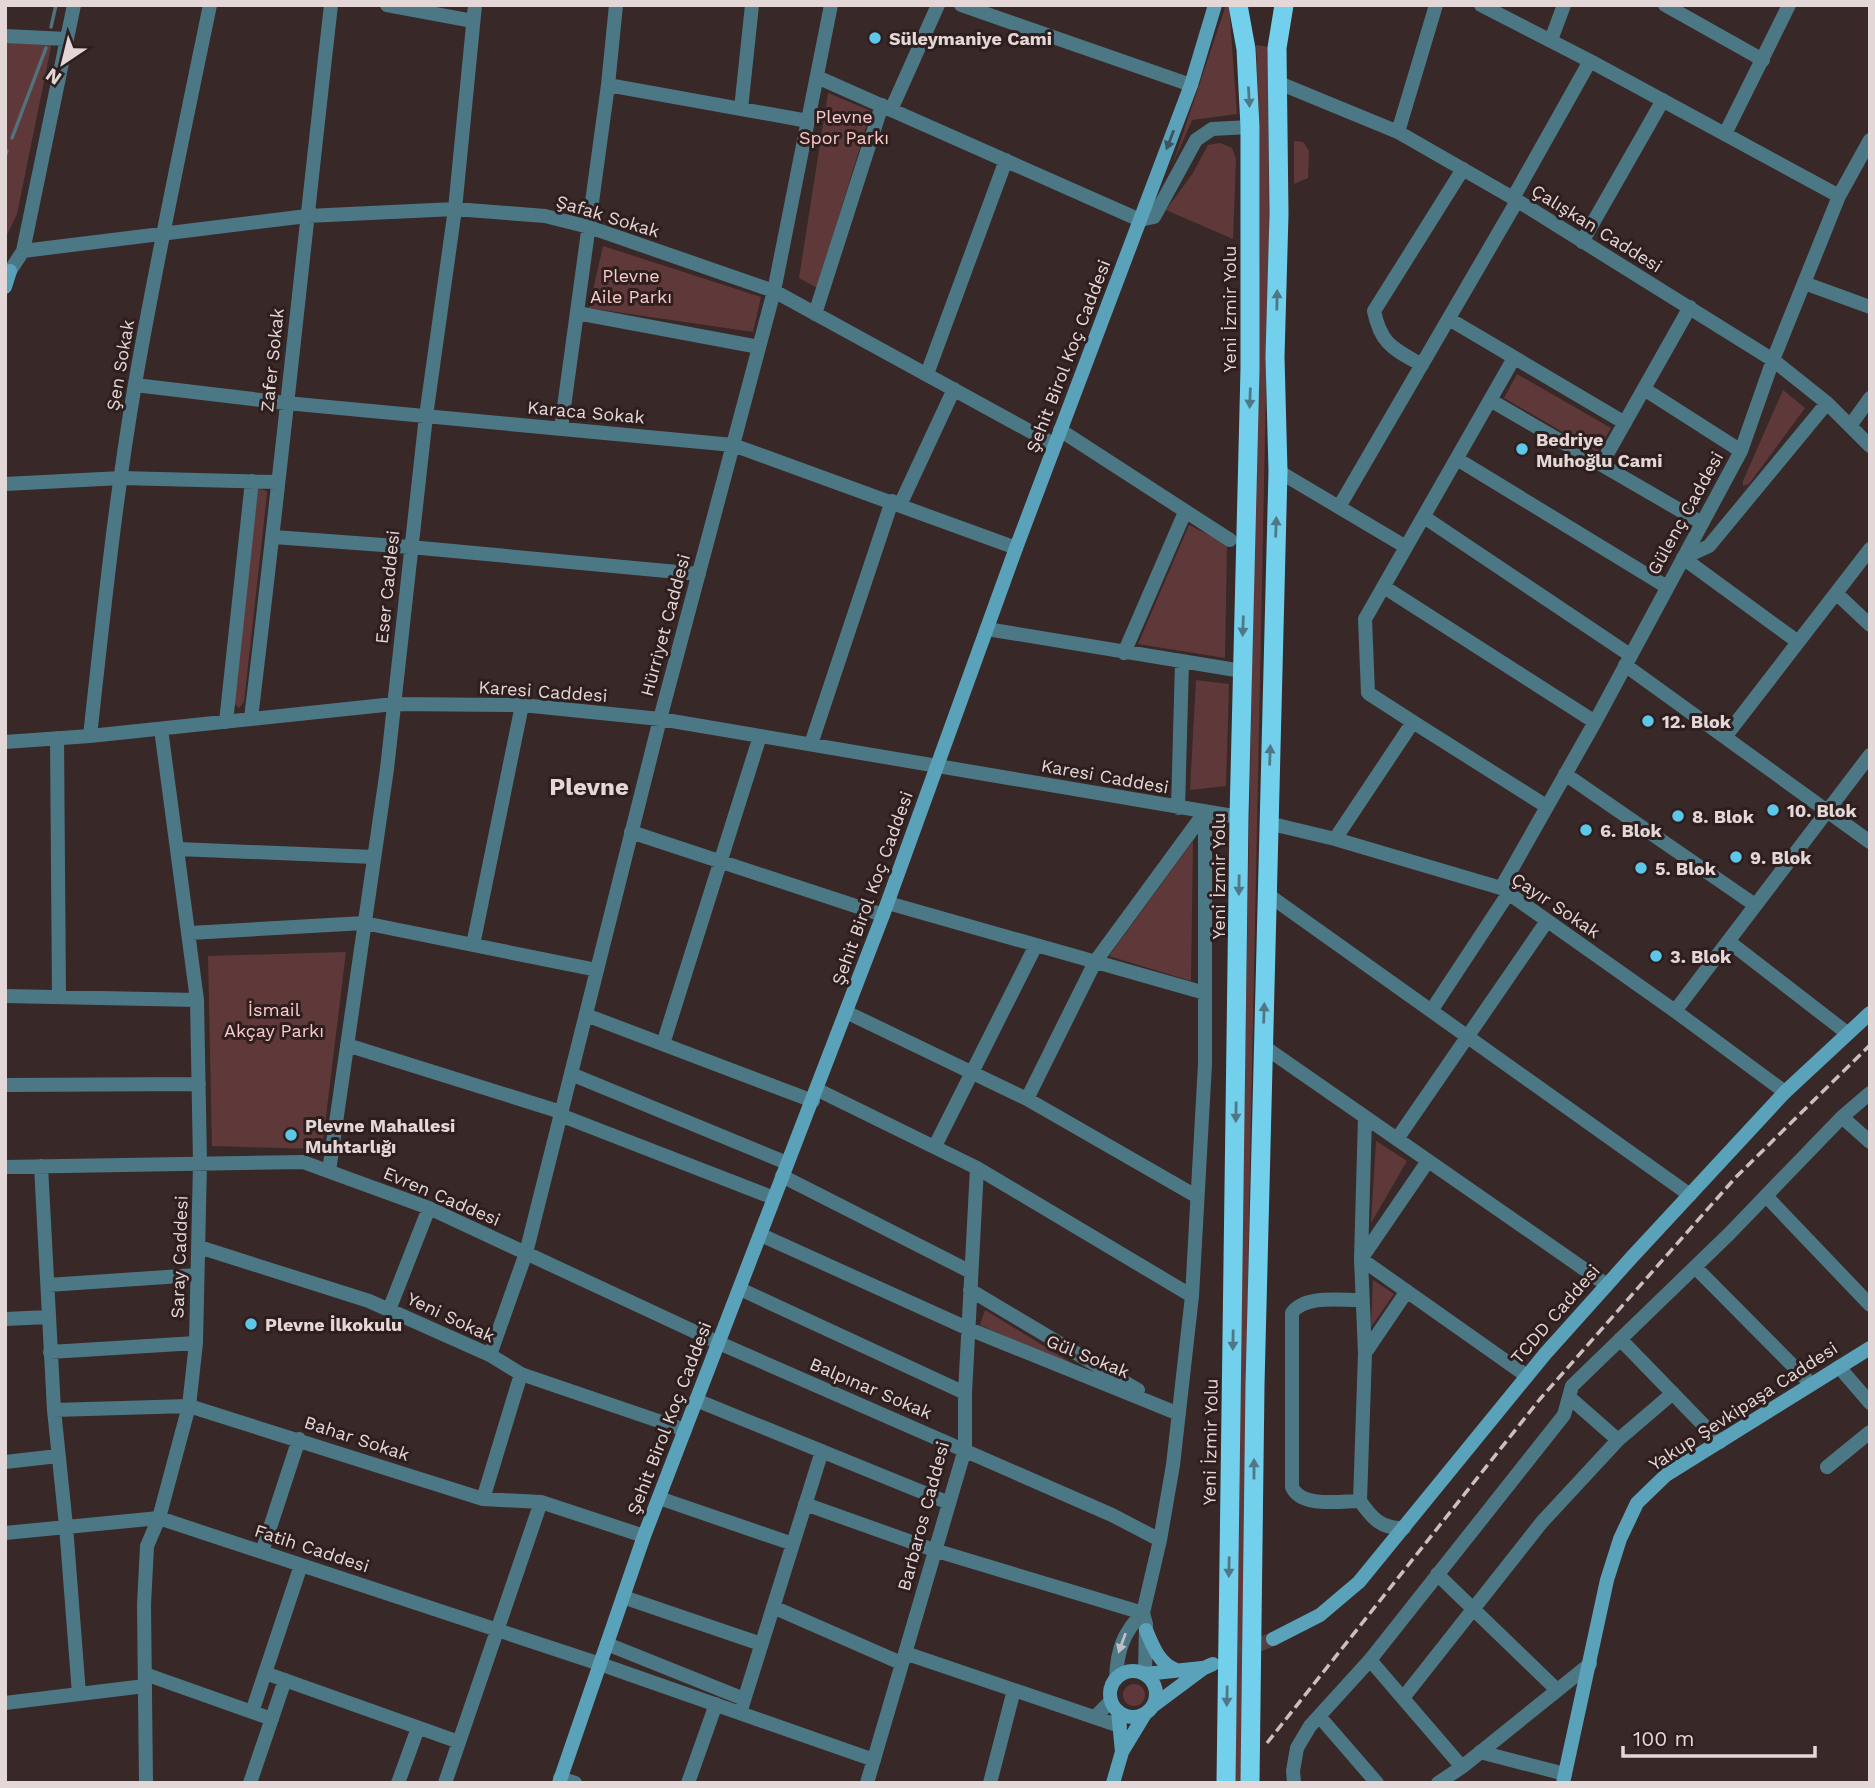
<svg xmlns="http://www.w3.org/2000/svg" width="1875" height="1788" font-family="'Work Sans',sans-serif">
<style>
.green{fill:#5f3939}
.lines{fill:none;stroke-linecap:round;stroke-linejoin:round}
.stream{stroke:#51727c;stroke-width:3.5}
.secondary-tunnel{stroke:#524242;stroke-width:14;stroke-dasharray:14 7;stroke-linecap:butt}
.minor{stroke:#4c7886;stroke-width:14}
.secondary{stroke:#59a2b9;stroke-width:14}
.trunk{stroke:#72d0ec;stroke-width:19}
.rail{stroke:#ccbfbf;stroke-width:3.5;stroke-dasharray:10 5;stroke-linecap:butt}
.oneway{fill:#507785}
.oneway2{fill:#40535c}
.oneway3{fill:#bdbfc3}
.poi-dot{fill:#5cc7e8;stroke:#2f1e1e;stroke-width:2.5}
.labels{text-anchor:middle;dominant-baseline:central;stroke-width:6;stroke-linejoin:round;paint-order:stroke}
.poi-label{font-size:18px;font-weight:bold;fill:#e3d7d7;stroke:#2f1e1e;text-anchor:start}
.park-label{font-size:18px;fill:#f9cbca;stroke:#2f1e1e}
.street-label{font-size:18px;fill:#e3d7d7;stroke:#2f1e1e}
.district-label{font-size:24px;font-weight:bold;fill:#e3d7d7;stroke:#2f1e1e}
</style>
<rect width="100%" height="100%" fill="#392828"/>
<!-- green -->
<path class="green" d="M1226,5H1229L1237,114L1192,120L1172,166Z
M5,42H52L17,214L5,239Z
M1256,45L1268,47L1269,241L1249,1215L1242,1783H1235L1242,1215L1260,241V138Z
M828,93L871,111L817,288L799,278Z
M1294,141L1303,142L1309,151L1308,178L1294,184Z
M1220,143L1232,148L1236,159L1233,239L1166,210L1193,173L1208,145Z
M603,246L761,297L753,332L589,308Z
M1517,374L1611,428L1597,452L1504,398Z
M1783,390L1805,408L1749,484L1743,486V481Z
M260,489L267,491V494L244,702L239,708L233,702L258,490Z
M1189,525L1227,544L1225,658L1138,644Z
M1196,680L1229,684L1226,786L1190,790Z
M1193,841L1191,981L1109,956Z
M346,952L322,1149L212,1146L208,956Z
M1376,1141L1407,1161L1371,1223Z
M1373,1280L1394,1294L1371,1327Z
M985,1310L1093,1376L980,1325Z
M1123 1695a11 11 0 1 1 22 0a11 11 0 1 1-22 0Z"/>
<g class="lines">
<!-- stream -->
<path class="stream" d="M51,27L56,5
M12,138L46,48
M5,156L7,151"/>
<!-- secondary-tunnel -->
<path class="secondary-tunnel" d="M1220,1661L1273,1639"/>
<!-- minor -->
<path class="minor" d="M387,5L473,21
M961,5L1191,85
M1481,5L1590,61L1839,196
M1665,5L1763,60
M5,36L67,39
M1551,40L1564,5
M817,77L1140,220L1154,217L1196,140L1212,129L1250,127
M1279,83L1398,132L1513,198L1773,360L1827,403L1870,446
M608,85L808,121
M741,109L752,5
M891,110L938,5
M1398,132L1436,5
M1725,134L1789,5
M1513,198L1590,61
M1582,242L1663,100
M23,251L307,216L455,209L545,216L589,227L774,291L1055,445
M5,271H10L23,251L74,5
M1804,283L1870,307
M577,313L759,347
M815,314L882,105
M1449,319L1625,423
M1422,365C1394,349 1381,345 1374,311L1463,169
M927,374L1006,160
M135,385L286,403L733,445L1016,548
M1644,389L1741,451
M1490,400L1702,523
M1850,426L1870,398
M561,429L608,85L616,5
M1060,430L1230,540
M1457,459L1667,587
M1602,463L1690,307
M1278,471L1406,547
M5,484L121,478L278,482
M900,505L954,389
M1339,507L1517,201
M1424,517L1630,655
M274,537L410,547L699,574
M1683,558L1709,546L1827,403
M1683,558L1798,642
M1384,587L1595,722
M1836,593L1870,625
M987,629L1242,671
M1124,653L1185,512
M1625,665L1870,842
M251,718C280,481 304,243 331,5
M226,722L252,481
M1413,722L1546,806
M90,736C103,619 115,500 135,384C157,257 184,131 210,5
M1725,737L1870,549
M57,738L59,997
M5,742L90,736L394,704L522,705L660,719L1239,817
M811,744L892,501
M1565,774L1755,905
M1178,808L1182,662
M1268,823L1335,839L1501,888L1675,1011L1785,1092
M631,832L883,915
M1335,839L1413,722L1368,693L1365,619L1514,358
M178,849L374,857
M1501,888L1595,722L1741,451L1773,360L1839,196L1870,140
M1267,894L1690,1195
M888,903L1205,993
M190,933L364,923L597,970
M1728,941L1847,1033
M473,945L522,705
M5,996L197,1000
M1431,1011L1508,894
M1675,1011L1870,755
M846,1012L1027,1099L1196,1196
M586,1015L813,1101
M663,1044L760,736
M347,1045L561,1112
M1263,1046L1607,1285
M571,1074L787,1163
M5,1085L199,1084
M818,1090L977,1168L1192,1296
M1027,1099L1095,962L1205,812
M560,1115L774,1198
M1365,1117L1361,1259L1365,1353L1360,1501C1372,1518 1381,1529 1404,1528
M1842,1117L1870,1142
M1397,1139L1547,921
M935,1146L1036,945
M1428,1161L1361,1259L1527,1376
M41,1166L54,1410L66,1526L79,1694
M5,1167L303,1162L429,1208L719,1343L1112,1515L1160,1540
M329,1171L387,769L426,416L455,209L475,5
M782,1176L971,1272
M1766,1196L1870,1305
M761,1235L969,1329L1179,1414
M199,1247L369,1301L490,1355L521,1374L685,1430
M1695,1267L1811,1384
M48,1285L196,1275
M740,1289L965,1393
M970,1290L1138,1390
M389,1310L429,1208
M5,1319L48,1317
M1620,1339L1720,1442
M50,1352L196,1343
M1365,1353L1407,1291
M490,1355L526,1253L660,719L774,291L831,5
M1839,1367L1870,1403
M1569,1397L1618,1440
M696,1400L949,1503
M54,1410L189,1406L483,1499L541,1502L644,1536
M5,1462L58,1456
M1827,1467L1870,1432
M659,1498L793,1544
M483,1499L521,1374
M1360,1501C1340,1501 1301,1508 1292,1487V1313C1305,1294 1342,1301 1363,1300
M805,1504L934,1550L1143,1613
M5,1533L159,1518L600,1664L874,1760
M262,1552L299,1439
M1437,1574L1556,1689
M623,1597L761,1644
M773,1607L901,1663
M607,1644L744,1699
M905,1653L1120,1726
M1370,1660L1462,1767
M265,1673L459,1742
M145,1674L272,1719
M1145,1674L1146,1624L1143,1613L1160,1540L1173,1465L1192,1296L1205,1064V812
M1116,1679C1117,1651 1123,1632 1143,1613
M1403,1698L1542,1522L1618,1440L1673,1393
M5,1703L145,1686
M252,1712L301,1565
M740,1713L822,1451
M1319,1716L1377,1783
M1095,1717L1111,1701
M1480,1752L1565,1774
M560,1778L575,1783
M146,1783L144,1605L147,1546L159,1518L189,1406L196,1343L200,1163L197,1000L161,729
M250,1783L285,1680
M398,1783L418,1728
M445,1783L541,1502
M688,1783L716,1704
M867,1783L965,1449V1393L977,1168
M990,1783L1014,1690
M1294,1783L1293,1771L1297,1748L1310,1726L1370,1660L1564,1415L1572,1386L1729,1234L1842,1117L1870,1093
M1438,1783L1462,1767L1590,1664"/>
<!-- secondary -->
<path class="secondary" d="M5,287L10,271
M1146,1630C1153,1647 1159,1663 1176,1670
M1273,1639L1320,1615L1359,1582L1545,1354L1632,1257L1785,1092L1870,1013
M1110 1694a23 23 0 1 1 46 0a23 23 0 1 1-46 0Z
M1145,1674L1202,1668
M1153,1706L1204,1668L1213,1664
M1118,1711L1122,1752
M559,1783L644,1536L883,915L1016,548L1191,85L1215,5
M1113,1783L1122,1752L1145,1714
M1563,1783L1607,1580L1620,1539L1637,1503L1666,1475L1870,1348"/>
<!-- trunk -->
<path class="trunk" d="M1226,1783L1239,817L1250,369V127L1246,49L1238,5
M1250,1783L1255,1385L1278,471L1275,357L1279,214L1277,48L1284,5"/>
<!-- rail -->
<path class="rail" d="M1267,1743L1540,1399L1736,1177L1870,1045"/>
</g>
<!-- one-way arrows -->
<defs><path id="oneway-solid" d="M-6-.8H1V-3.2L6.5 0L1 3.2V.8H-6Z" transform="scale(1.75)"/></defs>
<g class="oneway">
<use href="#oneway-solid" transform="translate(1249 97) rotate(87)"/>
<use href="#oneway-solid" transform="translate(1277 300) rotate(-89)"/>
<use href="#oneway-solid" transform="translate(1250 398) rotate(92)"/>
<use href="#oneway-solid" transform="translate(1276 527) rotate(-88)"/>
<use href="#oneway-solid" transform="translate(1243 626) rotate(92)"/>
<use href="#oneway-solid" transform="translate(1270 755) rotate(-88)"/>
<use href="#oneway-solid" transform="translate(1239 885) rotate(91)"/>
<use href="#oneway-solid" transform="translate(1264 1013) rotate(-88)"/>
<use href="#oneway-solid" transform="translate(1236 1112) rotate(91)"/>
<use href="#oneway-solid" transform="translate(1233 1340) rotate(91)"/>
<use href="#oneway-solid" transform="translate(1254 1469) rotate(-90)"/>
<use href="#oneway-solid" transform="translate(1229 1567) rotate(91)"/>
<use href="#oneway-solid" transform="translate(1227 1696) rotate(91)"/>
</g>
<use class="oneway2" href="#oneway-solid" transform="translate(1170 140) rotate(111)"/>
<use class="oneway3" href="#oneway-solid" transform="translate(1122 1643) rotate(110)"/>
<!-- markers -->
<g class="poi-dot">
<circle cx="875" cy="38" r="7"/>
<circle cx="1522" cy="449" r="7"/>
<circle cx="1648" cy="721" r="7"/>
<circle cx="1773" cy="810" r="7"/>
<circle cx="1678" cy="816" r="7"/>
<circle cx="1586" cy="830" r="7"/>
<circle cx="1736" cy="857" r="7"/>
<circle cx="1641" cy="868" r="7"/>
<circle cx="1656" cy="956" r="7"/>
<circle cx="291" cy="1135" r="7"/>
<circle cx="251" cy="1324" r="7"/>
</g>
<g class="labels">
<!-- poi labels -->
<g class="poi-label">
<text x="889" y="38">Süleymaniye Cami</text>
<text x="1536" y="439">Bedriye<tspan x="1536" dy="21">Muhoğlu Cami</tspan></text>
<text x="1662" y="721">12. Blok</text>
<text x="1787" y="810">10. Blok</text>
<text x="1692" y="816">8. Blok</text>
<text x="1600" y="830">6. Blok</text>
<text x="1750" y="857">9. Blok</text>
<text x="1655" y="868">5. Blok</text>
<text x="1670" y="956">3. Blok</text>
<text x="305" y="1125">Plevne Mahallesi<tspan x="305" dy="21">Muhtarlığı</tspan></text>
<text x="265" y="1324">Plevne İlkokulu</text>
</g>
<!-- park labels -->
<g class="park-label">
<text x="844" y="116">Plevne<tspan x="844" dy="21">Spor Parkı</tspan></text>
<text x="631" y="275">Plevne<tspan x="631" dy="21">Aile Parkı</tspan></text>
<text x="274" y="1009">İsmail<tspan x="274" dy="21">Akçay Parkı</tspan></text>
</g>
<!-- street labels -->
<g class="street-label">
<text transform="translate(608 216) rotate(17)">Şafak Sokak</text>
<text transform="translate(1597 228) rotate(32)">Çalışkan Caddesi</text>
<text transform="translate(1229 309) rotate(-90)">Yeni İzmir Yolu</text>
<text transform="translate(1068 356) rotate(-69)">Şehit Birol Koç Caddesi</text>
<text transform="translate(272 360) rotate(-84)">Zafer Sokak</text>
<text transform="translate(120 365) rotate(-80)">Şen Sokak</text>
<text transform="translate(586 412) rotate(5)">Karaca Sokak</text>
<text transform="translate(1685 513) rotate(-61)">Gülenç Caddesi</text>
<text transform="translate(387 587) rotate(-84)">Eser Caddesi</text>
<text transform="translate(665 625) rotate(-75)">Hürriyet Caddesi</text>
<text transform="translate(543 691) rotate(4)">Karesi Caddesi</text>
<text transform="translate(1105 776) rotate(10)">Karesi Caddesi</text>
<text transform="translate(1218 876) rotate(-90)">Yeni İzmir Yolu</text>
<text transform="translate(872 888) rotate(-70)">Şehit Birol Koç Caddesi</text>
<text transform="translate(1556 905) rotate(34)">Çayır Sokak</text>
<text transform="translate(442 1196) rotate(23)">Evren Caddesi</text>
<text transform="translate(179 1257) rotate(-88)">Saray Caddesi</text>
<text transform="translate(1555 1314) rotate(-49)">TCDD Caddesi</text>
<text transform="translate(451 1317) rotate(25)">Yeni Sokak</text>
<text transform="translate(1088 1356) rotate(22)">Gül Sokak</text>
<text transform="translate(871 1388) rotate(23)">Balpınar Sokak</text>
<text transform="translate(1743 1406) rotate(-33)">Yakup Şevkipaşa Caddesi</text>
<text transform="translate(669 1418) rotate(-69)">Şehit Birol Koç Caddesi</text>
<text transform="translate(357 1438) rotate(18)">Bahar Sokak</text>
<text transform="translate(1210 1442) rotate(-89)">Yeni İzmir Yolu</text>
<text transform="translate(923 1516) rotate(-75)">Barbaros Caddesi</text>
<text transform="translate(312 1548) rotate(18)">Fatih Caddesi</text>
</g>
<!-- district labels -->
<g class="district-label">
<text x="589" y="787">Plevne</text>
</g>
</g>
<!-- border -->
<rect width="1875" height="1788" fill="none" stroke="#e3d7d7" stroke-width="14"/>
<!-- north arrow -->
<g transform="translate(63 63) rotate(215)" stroke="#2f1e1e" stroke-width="5" paint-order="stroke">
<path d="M0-5L12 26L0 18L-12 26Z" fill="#e3d7d7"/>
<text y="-10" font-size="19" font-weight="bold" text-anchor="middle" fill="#e3d7d7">N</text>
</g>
<!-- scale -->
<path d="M1623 1746v10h192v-10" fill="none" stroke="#e3d7d7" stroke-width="3.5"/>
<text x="1633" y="1746" font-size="21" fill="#e3d7d7" stroke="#2f1e1e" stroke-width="5" paint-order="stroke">100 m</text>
</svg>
